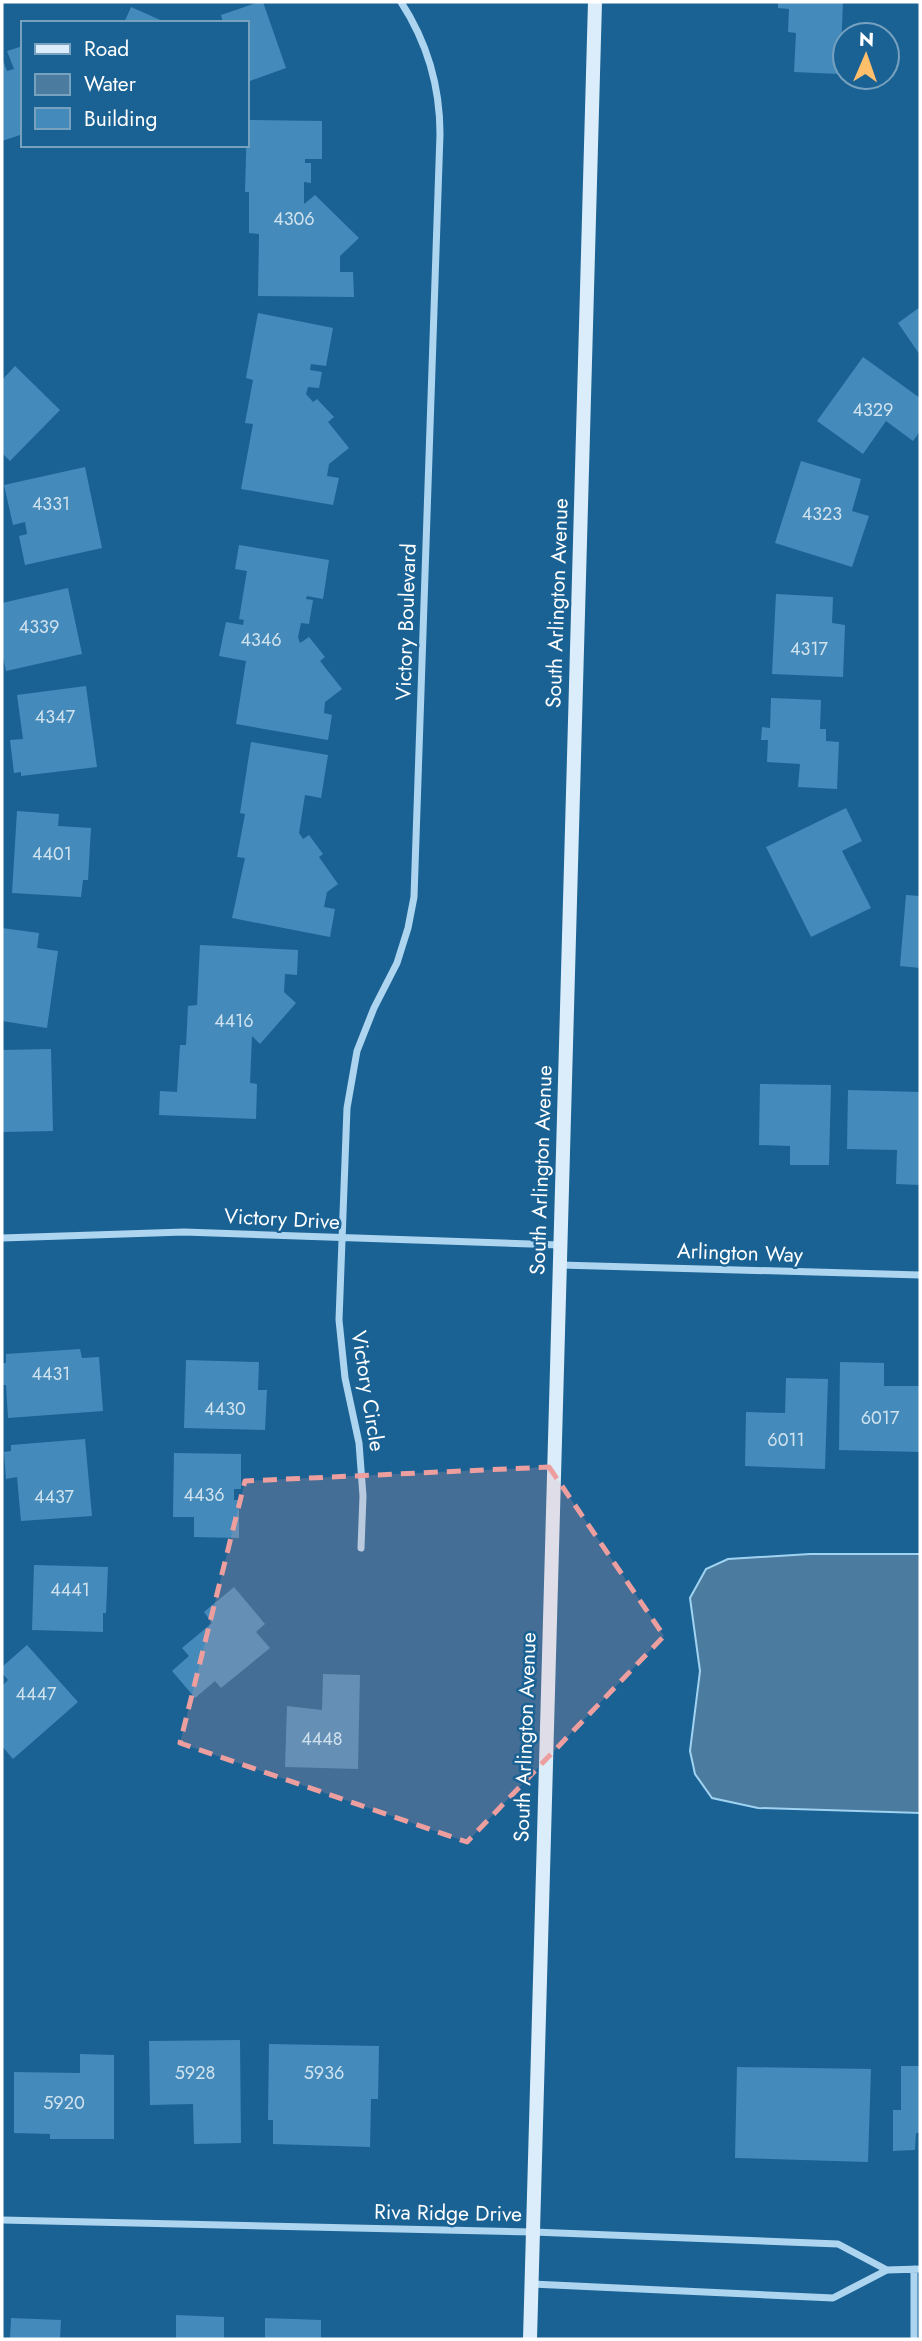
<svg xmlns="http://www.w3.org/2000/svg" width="922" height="2341" font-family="Jost,sans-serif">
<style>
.water{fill:#4b7c9f;stroke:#a0d2f1;stroke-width:2}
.building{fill:#448bbb}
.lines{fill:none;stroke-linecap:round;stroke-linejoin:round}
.street{stroke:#add5ef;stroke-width:7}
.secondary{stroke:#dbedfb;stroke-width:14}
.marked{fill:#ed9e9e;fill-opacity:0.2;stroke:#ed9e9e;stroke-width:5;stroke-dasharray:14 9;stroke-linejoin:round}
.labels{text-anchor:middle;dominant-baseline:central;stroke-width:5;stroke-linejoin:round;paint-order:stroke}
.number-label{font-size:18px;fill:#d0e2ee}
.street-label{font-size:21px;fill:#fff;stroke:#1b6294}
</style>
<rect width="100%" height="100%" fill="#1b6294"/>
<!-- water -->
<path class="water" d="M810,1554H920V1813L758,1808L712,1798L695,1774L690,1751L700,1671L690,1598L706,1569L728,1559Z"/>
<!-- building -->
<path class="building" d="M259,2H263L286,68L247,82V23H223L221,15Z
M778,2H843L840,74L794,72L796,33L788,32L789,9L778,8Z
M131,7L167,23H124Z
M23,46V134L2,141V58L7,71L14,69L7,51Z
M247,120L322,121V159H305V163H311V183L304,182V204L315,195L359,238L340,256V272H353L354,297L258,296L259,234L249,233V192H245Z
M920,307V355L898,323Z
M258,313L333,328L326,366L311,364L310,370L322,372L319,388L308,387L306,394L313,402L317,399L334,417L328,422L349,448L329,464L327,476L339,478L333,505L241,489L253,424L245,423L253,380L246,378Z
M863,357L920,398V431L913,441L886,421L863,454L817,421Z
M15,366L60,410L10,461L2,453V380Z
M801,461L861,479L852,511L869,516L852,567L775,543Z
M85,467L102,548L25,565L19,536L27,534L25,522L13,525L4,485Z
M239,545L329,560L323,599L307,596L306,599L313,600L309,624L301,623L298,637L300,643L309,637L325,657L320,661L342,689L325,702L324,713L332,715L328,740L236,724L246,661L219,656L226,622L243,625L244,620L239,619L247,571L235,569Z
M68,588L82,654L6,671L2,652V603Z
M776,594L833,597L832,623L845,625L843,677L772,674Z
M86,686L97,767L21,776V772L14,773L10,740L23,739L17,695Z
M771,698L821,700L820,729H826V741L839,742L837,789L798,787L800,764L767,762L768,740H761L762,727L770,728Z
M251,742L328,755L321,798L305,795L299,833L303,839L309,835L323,854L319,857L338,884L327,892L324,907L335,909L330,937L232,918L245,858L237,857L245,814L240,813Z
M846,808L862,841L842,851L871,908L811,937L766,847Z
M17,811L59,814L58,826L91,828L88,880H83L81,897L12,893Z
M906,895L920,896V968L900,966Z
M2,928L39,933L37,948L58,951L47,1028L2,1021Z
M200,945L298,950L297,975L285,974L284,992L296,1003L260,1044L252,1036L250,1083L257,1084L256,1119L159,1115L160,1091L177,1092L180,1045H186L188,1006L197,1005Z
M51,1049L53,1131L2,1132V1050Z
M760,1084L831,1085L829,1165H790V1146L759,1145Z
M848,1090L920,1092V1185L896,1184L897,1150L847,1149Z
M80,1349L82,1358L99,1357L103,1411L8,1418L6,1385H2V1363H6V1354Z
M186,1360L259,1362L258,1390H267L265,1430L184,1428Z
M840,1362L884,1363V1386H920V1452L839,1450Z
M786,1378L828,1379L825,1469L745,1466L746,1412L785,1413Z
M85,1439L92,1516L21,1521L17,1477L6,1479L4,1452L11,1451V1445Z
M174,1453L241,1454V1489H234V1500H239V1538L194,1537V1517H173Z
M34,1565L108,1567L106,1613H103V1632L32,1630Z
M234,1587L265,1624L256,1632L270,1648L221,1688L215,1681L195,1698L172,1671L189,1656L182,1648L212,1623L204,1612Z
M27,1645L78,1702L13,1759L2,1746V1686L8,1680L2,1673V1667Z
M323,1674L360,1675L358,1769L285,1767L287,1706L322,1710Z
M240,2040L241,2143L194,2144L193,2104L150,2105L149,2041Z
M269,2044L379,2046L378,2099H371L370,2147L273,2144V2120H268Z
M80,2054L114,2055V2139H50V2134L14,2133V2072L80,2073Z
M901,2066H920V2133H916L915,2150L893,2151V2110H901Z
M737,2067L871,2069L868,2162L735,2158Z
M176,2315L224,2317V2339H176Z
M11,2318L61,2320L60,2339H10Z
M265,2318L321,2320V2339H265Z"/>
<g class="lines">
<!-- street -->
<path class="street" d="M2,1238L184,1232L560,1245
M560,1265L920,1275
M361,1548L363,1496L359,1443L345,1378L339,1320L347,1108L357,1051L374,1008L397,963L408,928L414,897L440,134C440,86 427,42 401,2
M2,2220L533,2232L838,2244L887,2270
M532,2284L833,2298L887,2270L920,2269
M914,2339V2269"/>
<!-- secondary -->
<path class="secondary" d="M530,2339L595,2"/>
</g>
<!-- marked area -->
<path class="marked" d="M549,1467L664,1636L467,1842L180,1743L245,1481Z"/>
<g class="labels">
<!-- number labels -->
<g class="number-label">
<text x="294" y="219">4306</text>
<text x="873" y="410">4329</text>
<text x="51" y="504">4331</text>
<text x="822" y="514">4323</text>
<text x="39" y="627">4339</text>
<text x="261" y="640">4346</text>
<text x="809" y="649">4317</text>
<text x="55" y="717">4347</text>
<text x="52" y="854">4401</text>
<text x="234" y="1021">4416</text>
<text x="51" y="1374">4431</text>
<text x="225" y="1409">4430</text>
<text x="880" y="1418">6017</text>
<text x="786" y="1440">6011</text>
<text x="204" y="1495">4436</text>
<text x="54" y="1497">4437</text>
<text x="70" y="1590">4441</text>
<text x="36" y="1694">4447</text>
<text x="322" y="1739">4448</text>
<text x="195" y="2073">5928</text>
<text x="324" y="2073">5936</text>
<text x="64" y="2103">5920</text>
</g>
<!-- street labels -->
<g class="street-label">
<text transform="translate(557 603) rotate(-88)">South Arlington Avenue</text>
<text transform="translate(406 622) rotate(-88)">Victory Boulevard</text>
<text transform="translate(541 1170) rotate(-88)">South Arlington Avenue</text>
<text transform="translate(282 1219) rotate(3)">Victory Drive</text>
<text transform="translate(740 1253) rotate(2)">Arlington Way</text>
<text transform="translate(368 1391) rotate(81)">Victory Circle</text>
<text transform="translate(525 1737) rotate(-88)">South Arlington Avenue</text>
<text transform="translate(448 2213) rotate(1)">Riva Ridge Drive</text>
</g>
</g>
<!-- border -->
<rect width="922" height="2341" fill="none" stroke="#ffffff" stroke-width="7"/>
<!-- legend -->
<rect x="21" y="21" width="228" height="126" fill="#1b6294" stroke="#76a1bf" stroke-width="2"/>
<rect x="35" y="44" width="35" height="10" fill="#dbedfb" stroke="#76a1bf" stroke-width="2"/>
<text x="84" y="56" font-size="21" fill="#ffffff">Road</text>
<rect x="35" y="74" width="35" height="21" fill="#4b7c9f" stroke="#76a1bf" stroke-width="2"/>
<text x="84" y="91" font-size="21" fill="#ffffff">Water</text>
<rect x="35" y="108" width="35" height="21" fill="#448bbb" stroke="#76a1bf" stroke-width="2"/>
<text x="84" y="126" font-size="21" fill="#ffffff">Building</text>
<!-- north arrow -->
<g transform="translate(866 56) rotate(2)"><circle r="33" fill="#1b6294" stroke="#76a1bf" stroke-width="2"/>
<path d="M0-5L12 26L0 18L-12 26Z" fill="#ffbf6b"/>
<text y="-10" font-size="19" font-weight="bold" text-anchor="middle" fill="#ffffff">N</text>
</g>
</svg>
